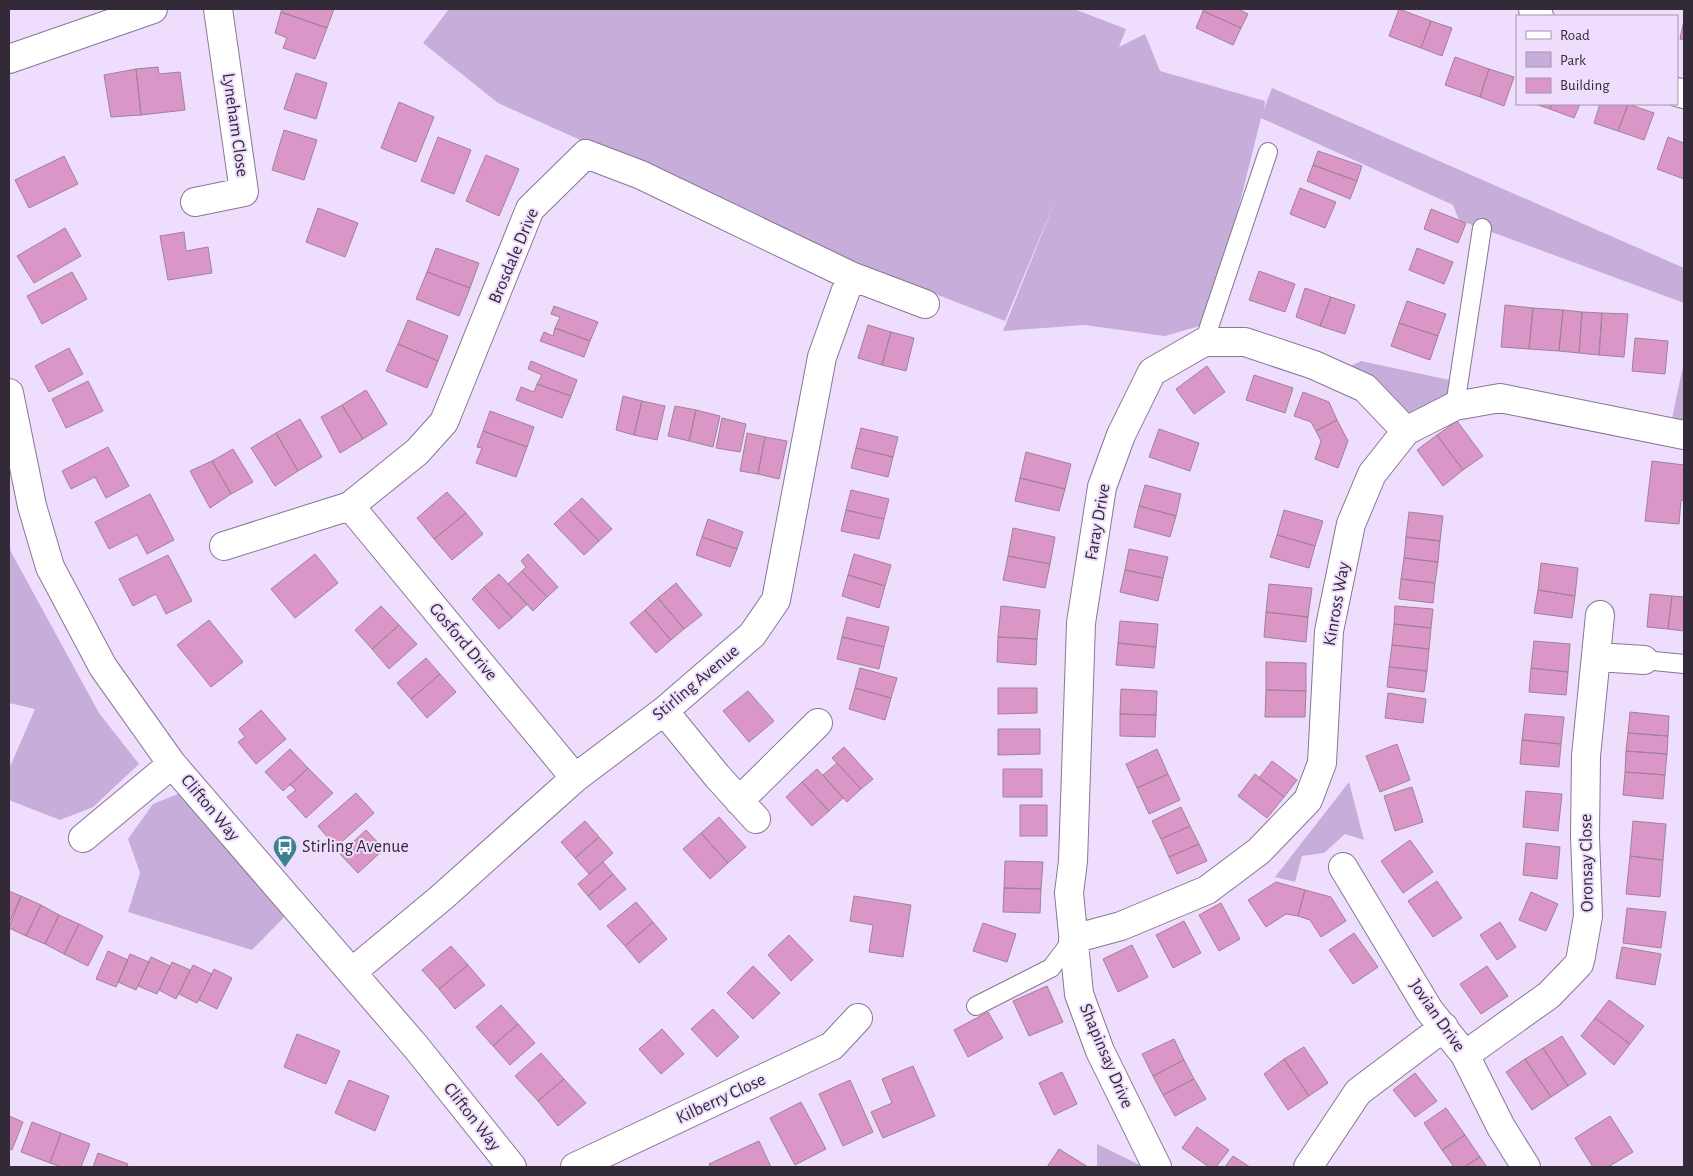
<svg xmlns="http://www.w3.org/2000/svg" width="1693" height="1176" font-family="'Alegreya Sans',sans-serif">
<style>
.green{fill:#c6adda}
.building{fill:#da96c7;stroke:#a08297}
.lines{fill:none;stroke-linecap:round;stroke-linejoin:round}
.lane-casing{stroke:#877793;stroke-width:20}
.street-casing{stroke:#877793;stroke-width:30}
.lane{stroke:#fff;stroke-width:18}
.street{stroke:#fff;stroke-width:28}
.labels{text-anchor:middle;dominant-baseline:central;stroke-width:4;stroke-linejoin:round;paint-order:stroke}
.street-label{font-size:18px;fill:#322b37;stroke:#efddfd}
.poi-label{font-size:18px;fill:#322b37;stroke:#efddfd;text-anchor:start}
</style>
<rect width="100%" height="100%" fill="#efddfd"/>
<!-- green -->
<path class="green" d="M449,9H1074L1126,29L1119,47L1145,34L1160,71L1265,101L1264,109L1272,88L1684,268V303L1459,220L1453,205L1261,118L1210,323L1165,336L1084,325L1003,331L1058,194L1005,321L845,259L498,103L423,43Z
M1361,361L1459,382L1455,406L1406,431L1334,374Z
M1684,361V433H1669Z
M9,544L11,552L99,713L139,764L93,807L60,820L9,800V769L35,709L9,703Z
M1349,782L1364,840L1345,834L1324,853L1302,856L1295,882L1275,877Z
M193,788L294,907L252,950L128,912L140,873L128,839L153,804Z
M1097,1144L1144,1167H1097Z"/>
<!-- building -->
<path class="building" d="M282,9H334L327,28L281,12Z
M1204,9H1238L1248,14L1241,28L1203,11Z
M1399,9L1431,21L1421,48L1389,36Z
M1203,11L1241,28L1233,45L1196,28Z
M281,12L327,28L315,59L283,48L287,38L275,33Z
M1684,20V40L1680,39Z
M1431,21L1452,28L1442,56L1421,48Z
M1455,57L1489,69L1480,97L1445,85Z
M158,67L159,74L180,72L185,110L141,115L136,69Z
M136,69L141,115L111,117L104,75Z
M1489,69L1514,77L1504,106L1480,97Z
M296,73L327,83L316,119L284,109Z
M399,102L434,117L416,162L381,148Z
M1535,104H1552L1550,109Z
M1552,104H1580L1574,118L1550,109Z
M1600,104H1628L1618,131L1594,123Z
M1628,104L1654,113L1644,140L1618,131Z
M284,130L317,140L304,180L272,170Z
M438,137L471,150L454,194L421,181Z
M1668,137L1684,143V179L1657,169Z
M1318,151L1362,166L1357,181L1313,165Z
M486,155L519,169L499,216L466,201Z
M64,156L78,184L29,208L15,180Z
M1313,165L1357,181L1350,199L1307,181Z
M1300,188L1336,202L1325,228L1290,214Z
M318,208L358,223L345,257L306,242Z
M1431,209L1466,223L1458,243L1424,229Z
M65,228L81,256L34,283L17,256Z
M184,232L186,251L208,247L212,273L168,280L160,236Z
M436,248L479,263L470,288L427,272Z
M1417,248L1453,262L1444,284L1409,270Z
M1259,271L1295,284L1285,312L1249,300Z
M72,272L87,299L42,324L27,296Z
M427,272L470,288L459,316L416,299Z
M1305,288L1331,297L1320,326L1296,317Z
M1331,297L1355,305L1345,334L1320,326Z
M1407,301L1446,314L1438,336L1399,323Z
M1505,305L1533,308L1529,349L1501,347Z
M554,306L598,322L590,341L555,328L560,317L551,314Z
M1533,308L1563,310L1559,351L1529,349Z
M1563,310L1582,312L1579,353L1559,351Z
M1582,312L1602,313L1599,355L1579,353Z
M1602,313L1628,314L1624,357L1599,355Z
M408,320L448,336L438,361L398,344Z
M1399,323L1438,336L1430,360L1391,346Z
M868,325L891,332L882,365L858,358Z
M555,328L590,341L584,357L540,341L544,332L553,336Z
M891,332L914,338L906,371L882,365Z
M1635,338L1668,341L1665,374L1632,371Z
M398,344L438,361L427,388L386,371Z
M69,348L83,374L49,392L35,366Z
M531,361L577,380L571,396L537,384L542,375L528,369Z
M1207,366L1225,392L1194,414L1176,389Z
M1254,375L1293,388L1285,413L1246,400Z
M88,381L103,411L66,428L52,399Z
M537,384L571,396L562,418L516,400L521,387L534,392Z
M366,390L387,424L363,439L342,405Z
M1303,392L1329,402L1337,420L1316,431L1311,422L1294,416Z
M623,396L642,401L634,435L616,430Z
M642,401L665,406L657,440L634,435Z
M342,405L363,439L340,453L321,417Z
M675,406L696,410L689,441L668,436Z
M696,410L720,416L713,447L689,441Z
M490,411L534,427L527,447L483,431Z
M722,418L746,424L740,452L716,448Z
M300,419L322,457L298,471L276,433Z
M1337,420L1348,441L1338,468L1315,459L1321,441L1316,431Z
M1457,421L1483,456L1463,470L1437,435Z
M861,428L898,437L893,457L856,448Z
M1159,429L1199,443L1190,471L1149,457Z
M483,431L527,447L516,477L476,463L482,448L477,447Z
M276,433L298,471L275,486L251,448Z
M747,433L765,437L758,474L740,471Z
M1437,435L1463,470L1443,486L1417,450Z
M765,437L787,441L779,479L758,474Z
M108,447L129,486L106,498L95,477L71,489L62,471Z
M856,448L893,457L888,477L851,468Z
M233,449L253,482L231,494L212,461Z
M1026,452L1071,464L1065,489L1020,478Z
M212,461L231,494L210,508L190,471Z
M1652,461L1684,465V500H1681L1679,524L1645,521Z
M1020,478L1065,489L1059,511L1015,501Z
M1145,485L1181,494L1176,516L1139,506Z
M851,490L889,499L884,519L846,510Z
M447,492L466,513L434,539L417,518Z
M150,494L174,540L147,554L137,535L109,549L95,522Z
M582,498L612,529L599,541L569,510Z
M1139,506L1176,516L1170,537L1134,527Z
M569,510L599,541L584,555L554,524Z
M846,510L884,519L879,539L841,531Z
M1284,510L1323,521L1315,546L1277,535Z
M1409,512L1443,516L1440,541L1406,537Z
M466,513L483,534L452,560L434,539Z
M708,519L743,532L737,549L702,537Z
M1013,528L1055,537L1050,564L1008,556Z
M1277,535L1315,546L1309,568L1270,557Z
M702,537L737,549L730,567L696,555Z
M1406,537L1440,541L1438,562L1404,558Z
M1129,549L1168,557L1163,578L1125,570Z
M315,554L338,583L295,618L271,589Z
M528,554L558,587L547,597L522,571L526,567L521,561Z
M854,554L891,565L885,586L848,575Z
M168,555L192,601L166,614L156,594L133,606L119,579Z
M1008,556L1050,564L1045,588L1003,580Z
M1404,558L1438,562L1435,583L1401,579Z
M1541,563L1578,568L1575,596L1538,590Z
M1125,570L1163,578L1158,601L1120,592Z
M522,571L547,597L533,611L508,584Z
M499,574L527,604L512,618L484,587Z
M848,575L885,586L879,608L842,596Z
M1401,579L1435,583L1433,603L1399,599Z
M676,583L702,615L684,629L658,598Z
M1269,584L1312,588L1308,617L1266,612Z
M484,587L512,618L499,629L472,599Z
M1538,590L1575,596L1572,618L1534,613Z
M1650,594L1672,596L1668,629L1647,627Z
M1672,596L1684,597V631L1668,629Z
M658,598L684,629L671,640L645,610Z
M381,606L399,625L372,649L355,630Z
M1001,606L1040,610L1037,639L998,637Z
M1395,606L1433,609L1431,628L1394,624Z
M645,610L671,640L656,653L630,623Z
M1266,612L1308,617L1306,642L1264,637Z
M847,617L889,627L884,647L842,637Z
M209,620L243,662L211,687L177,645Z
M1120,621L1158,624L1156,647L1118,643Z
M1394,624L1431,628L1429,649L1392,645Z
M399,625L417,644L389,669L372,649Z
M842,637L884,647L879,669L837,659Z
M998,637L1037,639L1036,665L997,662Z
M1534,641L1570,644L1568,672L1531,668Z
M1118,643L1156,647L1154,668L1116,665Z
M1392,645L1429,649L1427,671L1389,667Z
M426,658L440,674L411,699L397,683Z
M1266,662L1306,663V691L1266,690Z
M1389,667L1427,671L1424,692L1387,687Z
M860,668L897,678L891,698L855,688Z
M1531,668L1568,672L1566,695L1529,692Z
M440,674L456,692L427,718L411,699Z
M855,688L891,698L885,720L849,709Z
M998,688H1037V713L998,714Z
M1121,689L1157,691L1156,715L1120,714Z
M1266,690L1306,691L1305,717H1265Z
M748,691L774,721L749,742L723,711Z
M1388,693L1426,699L1423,723L1385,718Z
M261,710L286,739L256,764L238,742L245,737L239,729Z
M1630,712L1669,716L1668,736L1628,733Z
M1120,714L1156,715L1155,737L1120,736Z
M1525,714L1564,717L1561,744L1522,740Z
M998,729H1040V754L998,755Z
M1628,733L1668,736L1667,754L1626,751Z
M1522,740L1561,744L1559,767L1520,764Z
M1397,744L1410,780L1380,792L1366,756Z
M844,747L873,779L861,789L832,758Z
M290,749L308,768L283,791L265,772Z
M1157,749L1168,774L1137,788L1126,764Z
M1626,751L1667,754L1665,775L1625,772Z
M1272,761L1297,780L1284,797L1259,778Z
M837,763L861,789L847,802L823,775Z
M308,768L333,793L306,818L287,797L296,790L290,785Z
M817,769L843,798L829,811L802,782Z
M1003,769H1042V797H1003Z
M1625,772L1665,775L1663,799L1623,795Z
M1168,774L1180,800L1149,814L1137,788Z
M1255,774L1284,797L1267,818L1238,796Z
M802,782L829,811L812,826L786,797Z
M1412,787L1423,822L1395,831L1384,796Z
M1526,791L1562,794L1558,831L1523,827Z
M356,793L374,813L336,847L318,826Z
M1020,805H1047V836H1020Z
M1181,807L1190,826L1161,839L1152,821Z
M719,817L746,847L728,863L701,833Z
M585,821L599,837L575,858L561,842Z
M1633,821L1666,824L1663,860L1630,856Z
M1190,826L1199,844L1169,857L1161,839Z
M366,830L384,849L358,873L340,854Z
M701,833L728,863L710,879L683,849Z
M599,837L613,853L589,874L575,858Z
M1410,840L1433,872L1403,893L1381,861Z
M1526,843L1560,847L1557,879L1523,875Z
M1199,844L1207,861L1177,874L1169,857Z
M1630,856L1663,860L1660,897L1626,894Z
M1005,861L1043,862L1041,889L1004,888Z
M603,862L613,874L588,896L578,884Z
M613,874L626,889L600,910L588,896Z
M1437,881L1462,918L1433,937L1408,901Z
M1276,882L1305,890L1298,916L1286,914L1266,927L1248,900Z
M1004,888L1041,889L1040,913L1003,912Z
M1305,890L1331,897L1346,921L1321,937L1310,920L1298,916Z
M9,891L21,896L9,923Z
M1531,892L1558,904L1546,931L1519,920Z
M21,896L41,905L26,936L9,928Z
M854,896L911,905L903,957L869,952L873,925L850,921Z
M636,902L653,922L625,946L607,926Z
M1221,903L1240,939L1219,951L1199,915Z
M41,905L59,915L45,944L26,936Z
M1627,908L1666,912L1661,948L1623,943Z
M59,915L79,924L64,954L45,944Z
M1184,921L1201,953L1173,968L1156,935Z
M653,922L667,939L639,963L625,946Z
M1500,922L1516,947L1497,960L1480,935Z
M983,923L1016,934L1007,962L973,951Z
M79,924L103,936L88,966L64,954Z
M1354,933L1378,967L1353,984L1329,950Z
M789,935L813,960L791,981L768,955Z
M1132,945L1148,977L1118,992L1103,959Z
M451,946L468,965L439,989L422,970Z
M1622,947L1661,954L1655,985L1616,978Z
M108,951L128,960L116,987L96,979Z
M130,954L149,962L136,990L118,982Z
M151,957L170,966L157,994L138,986Z
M172,962L190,970L176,999L159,990Z
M193,965L212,974L197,1003L179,994Z
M468,965L485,985L455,1009L439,989Z
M753,966L780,993L753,1019L727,993Z
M1487,966L1508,996L1481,1014L1460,984Z
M214,969L232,978L217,1009L199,1000Z
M1047,986L1063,1022L1029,1036L1013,1001Z
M1609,1000L1644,1026L1630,1044L1595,1018Z
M501,1005L518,1024L493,1046L476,1027Z
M713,1009L739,1037L717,1057L691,1029Z
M988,1012L1003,1038L968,1057L954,1030Z
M1595,1018L1630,1044L1614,1065L1581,1036Z
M518,1024L535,1043L510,1065L493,1046Z
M662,1029L684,1054L661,1074L639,1049Z
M297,1034L340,1051L326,1084L284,1067Z
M1562,1036L1586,1074L1568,1086L1543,1048Z
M1174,1039L1184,1060L1153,1076L1142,1054Z
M1304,1047L1328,1083L1309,1096L1284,1059Z
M1543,1048L1568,1086L1551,1097L1525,1059Z
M541,1053L564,1079L538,1101L515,1076Z
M1284,1059L1309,1096L1288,1110L1264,1074Z
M1525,1059L1551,1097L1532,1110L1506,1072Z
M1184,1060L1194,1079L1163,1095L1153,1076Z
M913,1066L935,1116L883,1138L871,1112L892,1103L882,1079Z
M1062,1072L1077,1104L1054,1115L1039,1083Z
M1415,1073L1437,1101L1415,1117L1393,1090Z
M564,1079L586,1103L558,1126L538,1101Z
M1194,1079L1206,1099L1175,1116L1163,1095Z
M349,1080L389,1096L375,1131L335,1113Z
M850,1080L873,1132L843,1146L819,1094Z
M801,1102L826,1149L795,1165L770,1118Z
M1446,1108L1465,1135L1442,1150L1424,1123Z
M9,1116L23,1122L12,1150L9,1148Z
M1610,1116L1633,1152L1608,1167H1593L1575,1138Z
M32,1122L61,1133L50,1163L21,1152Z
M1197,1127L1229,1150L1216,1167H1209L1182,1148Z
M61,1133L90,1144L81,1167H62L50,1163Z
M1465,1135L1480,1157L1464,1167H1454L1442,1150Z
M759,1141L771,1167H711L709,1164Z
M1059,1149L1088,1167H1047Z
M98,1153L128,1164L127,1167H93Z
M1233,1156L1250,1167H1225Z
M1480,1157L1487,1167H1464Z"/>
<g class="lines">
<defs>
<path id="lane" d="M1204,342L1268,152
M1455,406L1482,228
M1644,660L1684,664
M976,1006L1051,968L1073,939"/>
<path id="street" d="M1533,9L1539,16
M9,59L153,9
M1677,92L1684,94
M195,202L244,192L218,9
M9,393L32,506L50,567L103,667L172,764L416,1047L512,1167
M350,506L575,778
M224,546L350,506L417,452L444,422L530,209L586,154L641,175L851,276L925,304
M1597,657L1644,660
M664,711L717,776L756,819
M739,801L818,723
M83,838L172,764
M1343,867L1429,1010L1465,1055L1501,1127L1526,1167
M1073,939L1121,926L1207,890L1259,851L1308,800L1322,763L1329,631L1351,524L1372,474L1406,431L1455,406L1500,398L1684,435
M352,972L441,898L575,778L664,711L752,635L776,600L822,357L851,276
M1465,1055L1549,995L1579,964L1581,956L1588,916L1585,836L1586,756L1600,615
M575,1167L832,1046L858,1018
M1157,1167L1100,1051L1079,994L1069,893L1073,861L1081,623L1102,487L1121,435L1152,372L1204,342H1245L1314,365L1365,388L1406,431
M1308,1167L1358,1092L1444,1027"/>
</defs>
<!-- lane casing -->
<use href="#lane" class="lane-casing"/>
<!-- street casing -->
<use href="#street" class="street-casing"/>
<!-- lane -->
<use href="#lane" class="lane"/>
<!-- street -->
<use href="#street" class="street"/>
</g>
<!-- icons -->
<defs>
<symbol id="bus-pin" viewBox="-11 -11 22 30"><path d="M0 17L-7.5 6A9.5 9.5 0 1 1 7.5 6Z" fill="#3c828e" stroke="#efddfd"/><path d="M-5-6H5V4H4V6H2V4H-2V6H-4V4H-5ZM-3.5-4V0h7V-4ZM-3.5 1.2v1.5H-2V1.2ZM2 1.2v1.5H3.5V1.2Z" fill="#fff"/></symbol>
</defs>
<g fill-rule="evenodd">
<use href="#bus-pin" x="271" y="833" width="28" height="38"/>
</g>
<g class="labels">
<!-- street labels -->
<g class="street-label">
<text transform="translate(235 125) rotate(82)">Lyneham Close</text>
<text transform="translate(514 256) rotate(-67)">Brosdale Drive</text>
<text transform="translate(1098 522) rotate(-80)">Faray Drive</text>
<text transform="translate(1337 604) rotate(-80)">Kinross Way</text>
<text transform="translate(463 642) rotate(50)">Gosford Drive</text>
<text transform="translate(696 683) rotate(-40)">Stirling Avenue</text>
<text transform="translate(210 808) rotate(50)">Clifton Way</text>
<text transform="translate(1587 863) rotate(-91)">Oronsay Close</text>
<text transform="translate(1437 1016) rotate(55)">Jovian Drive</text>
<text transform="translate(1106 1056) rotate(67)">Shapinsay Drive</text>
<text transform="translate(721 1099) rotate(-25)">Kilberry Close</text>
<text transform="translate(472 1117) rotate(52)">Clifton Way</text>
</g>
<!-- poi labels -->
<g class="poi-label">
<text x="302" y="847">Stirling Avenue</text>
</g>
</g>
<!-- border -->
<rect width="1693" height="1176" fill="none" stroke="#322b37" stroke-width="20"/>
<!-- legend -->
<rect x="1516" y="15" width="162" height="90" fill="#efddfd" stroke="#a396ae"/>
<rect x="1526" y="31" width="25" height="8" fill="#ffffff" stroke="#a396ae"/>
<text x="1560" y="40" font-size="15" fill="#322b37">Road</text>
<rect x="1526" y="52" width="25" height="15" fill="#c6adda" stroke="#a396ae"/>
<text x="1560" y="65" font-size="15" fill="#322b37">Park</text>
<rect x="1526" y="78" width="25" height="15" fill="#da96c7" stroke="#a396ae"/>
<text x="1560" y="90" font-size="15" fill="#322b37">Building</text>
</svg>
